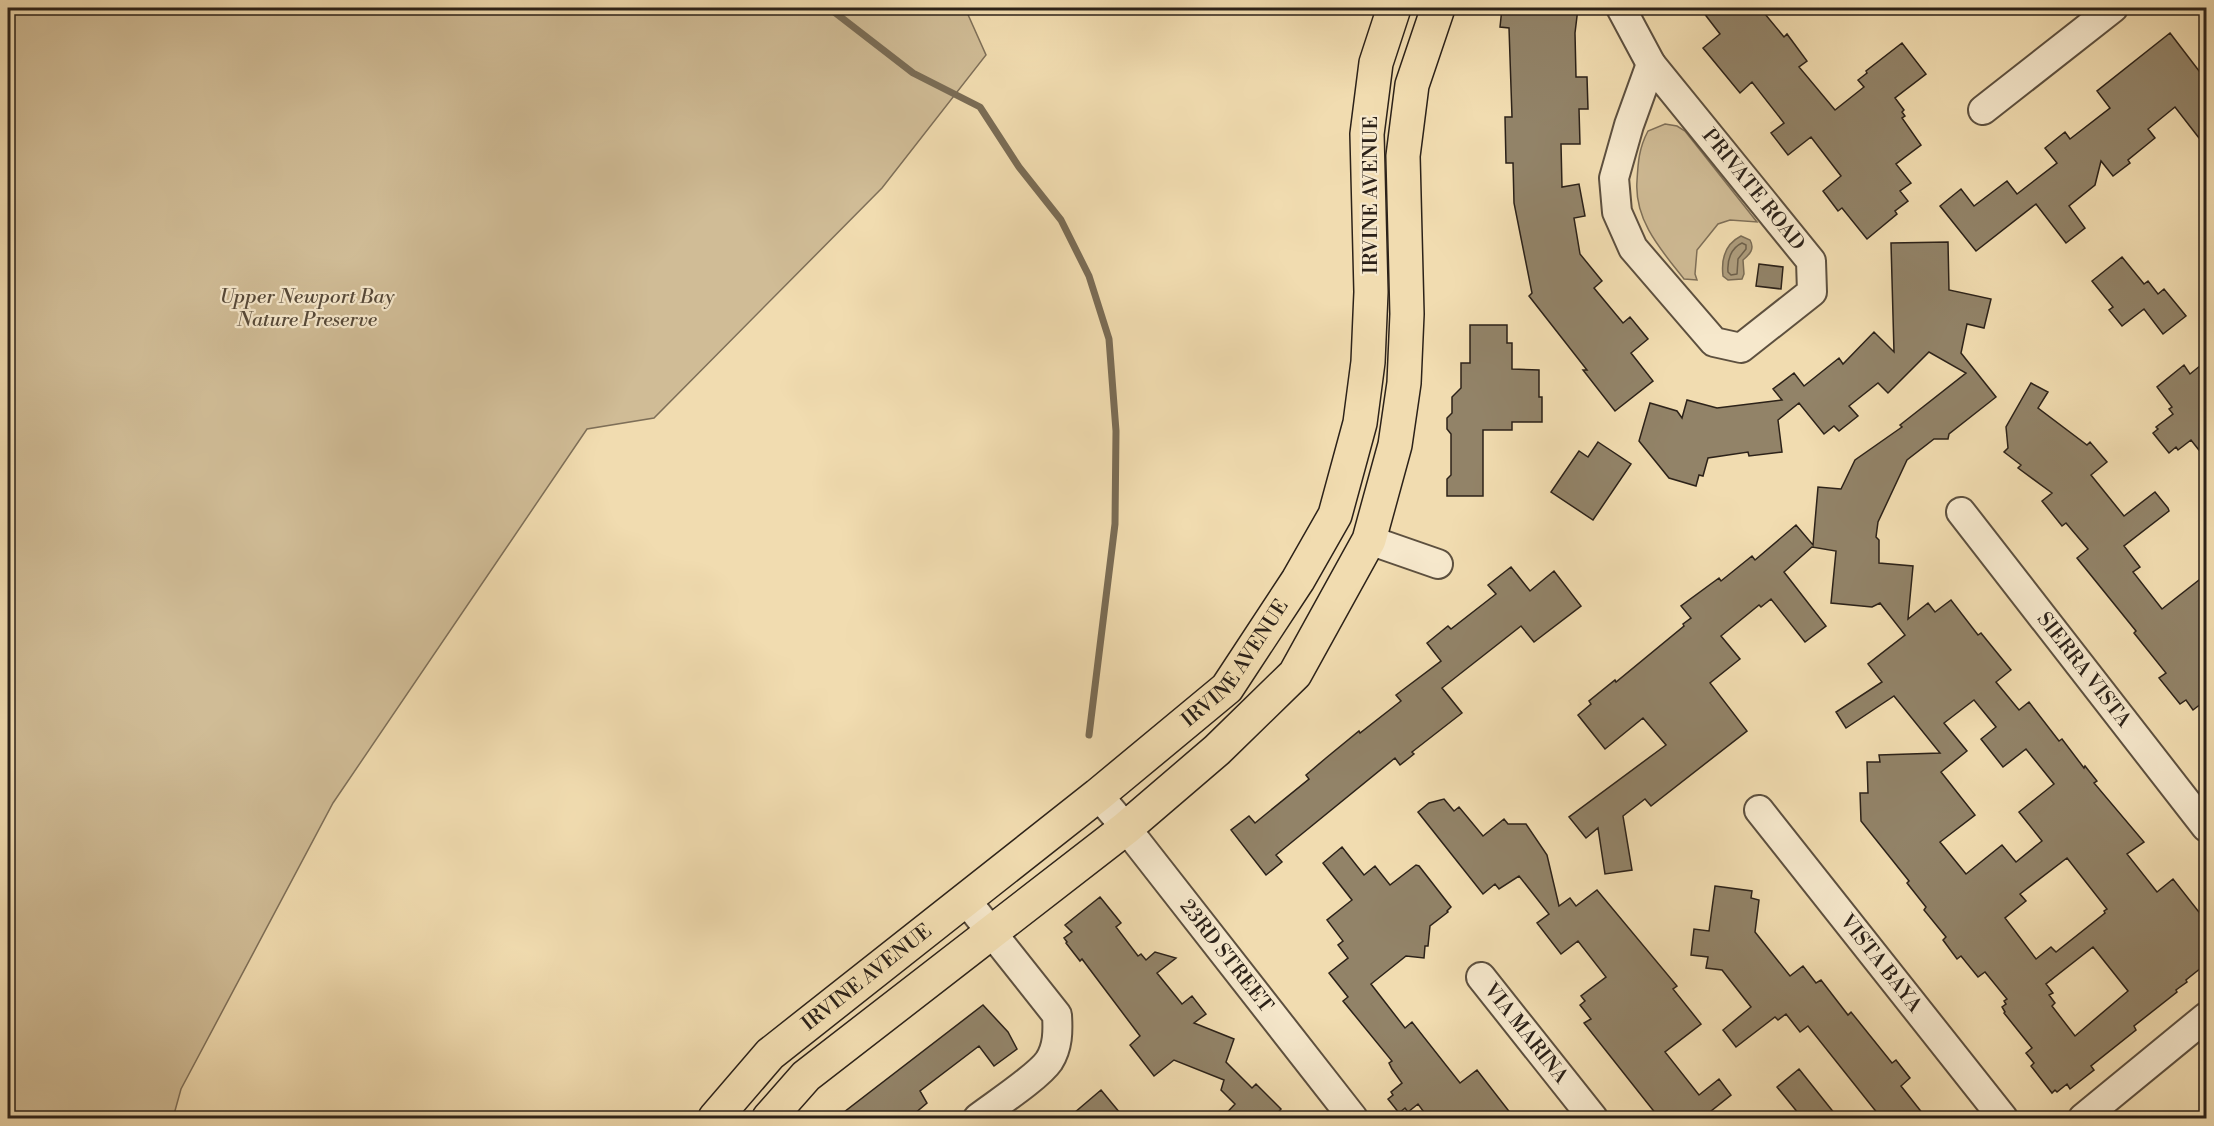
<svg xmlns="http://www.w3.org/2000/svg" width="2214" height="1126" font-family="'Libre Bodoni',serif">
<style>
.green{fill:#d0bc96;stroke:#7e6f58;stroke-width:1.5}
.water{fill:#ae9d7d;stroke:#7a6c55;stroke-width:1.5}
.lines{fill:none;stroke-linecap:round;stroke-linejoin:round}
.shore{stroke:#6d604b;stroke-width:1.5}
.stream{stroke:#7a6c55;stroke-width:7}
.building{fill:#928368;stroke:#2c2219;stroke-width:1.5;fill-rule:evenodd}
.minor-casing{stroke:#5d503f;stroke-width:32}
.major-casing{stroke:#2c2219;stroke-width:36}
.minor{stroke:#f6e8cc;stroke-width:28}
.major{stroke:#f1dcb0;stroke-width:33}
.labels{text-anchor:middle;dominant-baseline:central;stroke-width:4.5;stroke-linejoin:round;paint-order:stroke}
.street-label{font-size:20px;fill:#2c2219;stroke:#f6e8cc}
.park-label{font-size:20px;font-style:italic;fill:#554838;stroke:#f6e8cc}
</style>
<rect width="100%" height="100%" fill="#f1dcb0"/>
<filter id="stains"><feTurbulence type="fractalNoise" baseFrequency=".00333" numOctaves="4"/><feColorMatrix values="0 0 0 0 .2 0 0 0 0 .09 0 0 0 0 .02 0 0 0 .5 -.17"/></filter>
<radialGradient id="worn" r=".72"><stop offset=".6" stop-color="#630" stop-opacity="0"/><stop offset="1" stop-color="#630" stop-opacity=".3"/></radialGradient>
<!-- green -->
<path class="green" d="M8,8H965L986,55L882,188L654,418L587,429L333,803L181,1089L173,1118H8Z
M1665,124L1677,126L1685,131L1757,222L1730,220L1718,224L1697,250L1695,274L1697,280L1684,279C1661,250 1634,220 1637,181C1638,162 1639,148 1648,131Z"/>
<!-- water -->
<path class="water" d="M1741,236L1750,240C1755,249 1750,254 1743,260L1744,274L1742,279L1728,280L1723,276C1721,259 1725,244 1741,236Z"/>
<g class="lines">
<!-- shore -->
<path class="shore" d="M1742,243L1746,245V249L1738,259L1737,274L1731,275L1728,272C1727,260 1731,248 1742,243Z"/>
<!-- stream -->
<path class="stream" d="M829,8L913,73L980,107L1019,167L1061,220L1089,276L1109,339L1116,431L1115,524L1089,735"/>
</g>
<!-- building -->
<path class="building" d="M1502,8H1578L1575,33L1576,77H1587L1588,109H1579L1580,144H1561L1562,187L1579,184L1585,216L1574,218L1580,254L1602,281L1594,288L1623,323L1630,317L1648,339L1631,353L1653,381L1615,411L1583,370H1587L1529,296L1532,293L1514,203L1513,163H1506L1505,117H1512L1509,28L1500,27Z
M1700,8H1760L1784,37L1787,34L1807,61L1799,67L1835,110L1864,87L1858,80L1867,73L1866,71L1902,43L1926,74L1895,98L1904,110L1902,112L1905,116L1902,118L1921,145L1896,164L1911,183L1900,191L1908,201L1895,211L1897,214L1867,239L1842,208L1838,211L1823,191L1841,176L1811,137L1788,155L1771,133L1784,123L1752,82L1740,93L1703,48L1720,34Z
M2170,33L2206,80V147L2175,107L2148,129L2155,138L2128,160L2130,163L2113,176L2101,161L2095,185L2069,206L2085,228L2066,243L2036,204L1976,251L1940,206L1961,189L1974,206L2007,181L2017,194L2057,163L2045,148L2065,132L2070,139L2110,108L2097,91Z
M1948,242L1949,290L1991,299L1984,328L1967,324L1961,353L1996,397L1949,434L1948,439H1934L1907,460L1878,522L1876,537L1879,540V563L1913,566L1908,619L1928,603L1935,612L1951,600L1978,635L1981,633L2011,670L1996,682L2019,710L2029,702L2059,741L2062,739L2084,768L2085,766L2097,781L2094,783L2144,842L2127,854L2157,892L2173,879L2206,921V964L2186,980L2187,982L2176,990L2177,992L2134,1026L2136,1030L2091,1066L2094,1070L2070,1089L2067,1084L2057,1092L2055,1090L2052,1093L2031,1066L2034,1063L2026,1053L2032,1048L2004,1013L2005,1012L2002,1007L2006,1004L2004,1001L2007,999L1985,972L1978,977L1961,956L1957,959L1943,940L1946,937L1924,910L1926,907L1907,883L1909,881L1861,821L1860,793H1868L1867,762H1880L1879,755L1940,753L1894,696L1846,728L1836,712L1882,682L1868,664L1905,635L1880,603L1872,607L1831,603L1836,551L1812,547L1784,572L1826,626L1805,642L1771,599L1761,607L1759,605L1721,636L1740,659L1710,683L1747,731L1651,806L1645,799L1623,816L1632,870L1605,874L1598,828L1586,838L1569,817L1666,745L1643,718L1605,749L1578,715L1591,704L1589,701L1615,680L1616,682L1684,626L1683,624L1691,618L1681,606L1719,578L1721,581L1752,556L1755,560L1796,525L1813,545L1818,487L1841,489L1855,460L1902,427L1900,425L1966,373L1929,352L1888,393L1878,383L1849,406L1858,416L1839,431L1834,426L1824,434L1799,403L1778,420L1782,452L1749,456L1748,452L1708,458L1703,476L1699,475L1696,486L1669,478L1639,441L1650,403L1677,411L1682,418L1687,400L1717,408L1782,400L1773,389L1794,373L1804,386L1839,358L1843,364L1874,332L1894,352L1891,243ZM1974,700L1996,727L1981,739L2003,767L2026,749L2054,784L2019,812L2042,841L2016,862L2002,845L1966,874L1940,842L1975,815L1941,772L1967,751L1944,723ZM2067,858L2107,909L2104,911L2105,913L2056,952L2051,947L2036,959L2005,918L2026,901L2020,894ZM2093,947L2128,991L2075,1036L2052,1006L2055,1003L2049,995L2053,993L2046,984Z
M2122,257L2144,284L2148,281L2158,294L2164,289L2186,316L2163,334L2144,309L2122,326L2109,310L2113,307L2092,281Z
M1759,264L1783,267L1781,289L1756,286Z
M1470,325H1507V343H1512V369L1539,370V397H1542V422H1512V430H1483V496H1447V479L1451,475V434L1447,429V418L1452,413V397L1461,388V363H1470Z
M2206,361V459L2191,440L2178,450L2176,447L2169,453L2153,433L2158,429L2156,427L2173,414L2169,409L2172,407L2157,387L2184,365L2190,374Z
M2031,383L2048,392L2038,408L2087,445L2090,442L2107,462L2091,475L2124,516L2155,492L2168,508L2169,511L2124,546L2140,567L2133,572L2162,609L2199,580L2206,588V700L2193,710L2186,700L2180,704L2159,678L2166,673L2134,633L2136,631L2077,558L2088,549L2066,523L2062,526L2042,501L2052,493L2018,468L2021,465L2004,452L2008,448L2006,427Z
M1598,442L1631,464L1593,520L1551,492L1579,451L1588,457Z
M1511,567L1530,591L1554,571L1581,606L1534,642L1521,626L1442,688L1462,713L1412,752L1414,754L1400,765L1395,758L1276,855L1282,862L1266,875L1231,830L1249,816L1255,823L1309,779L1306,775L1326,758L1359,731L1360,733L1401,701L1396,695L1441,661L1427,643L1448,626L1451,629L1496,594L1488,585Z
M1444,799L1454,811L1459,807L1483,836L1504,819L1508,824H1526L1547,855L1559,906L1570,898L1576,906L1597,890L1677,986L1673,989L1701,1024L1665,1052L1699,1095L1719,1079L1731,1095L1701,1119H1660L1584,1023L1591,1019L1580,1005L1585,1001L1581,996L1606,977L1578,941L1561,954L1537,923L1549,914L1519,876L1499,889L1495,884L1483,894L1418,812L1429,803Z
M1342,847L1364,875L1375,866L1390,885L1416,865L1419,866L1451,907L1447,911L1448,912L1430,926L1428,946H1425L1424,958L1406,956L1371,984L1405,1028L1412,1022L1460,1083L1477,1070L1515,1119H1429L1418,1104L1408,1112L1405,1108L1399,1113L1388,1099L1393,1095L1391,1092L1402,1083L1392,1069L1389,1063L1392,1061L1343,1001L1348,997L1329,973L1348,958L1338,945L1343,941L1327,920L1352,900L1323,863Z
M1715,886L1752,891L1751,898L1759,900L1755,932L1790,976L1803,966L1816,983L1821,980L1848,1015L1851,1012L1892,1063L1896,1060L1910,1078L1901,1086L1927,1119H1882L1808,1026L1800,1032L1786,1014L1778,1020L1775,1017L1736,1047L1723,1030L1751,1007L1722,970L1706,968L1708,957L1691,955L1694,929L1709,931Z
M1100,897L1121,923L1116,927L1138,956L1141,954L1146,960L1155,952L1176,958L1157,973L1182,1004L1192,996L1206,1014L1194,1023L1234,1039L1226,1062L1252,1088L1256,1084L1281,1109L1272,1119H1221L1235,1104L1221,1090L1224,1080L1174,1060L1154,1076L1130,1045L1140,1036L1082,959L1080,961L1066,943L1067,942L1064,938L1072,932L1065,925Z
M983,1005L1008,1032L1017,1049L994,1066L979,1046L920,1091L927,1103L908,1119H835Z
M1799,1069L1839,1119H1803L1777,1087Z
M1101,1090L1125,1119H1067Z"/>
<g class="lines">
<defs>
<g id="minor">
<path d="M1621,8L1651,64"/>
<path d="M1651,64L1811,261L1812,292L1741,348L1714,342L1633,248L1617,212L1614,178L1629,125Z"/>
<path d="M1983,110L2113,8"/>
<path id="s1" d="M1961,512L2206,827"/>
<path d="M1369,540L1438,564"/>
<path id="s2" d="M1098,795L1126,828L1353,1118"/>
<path id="s3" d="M1759,810L2003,1118"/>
<path d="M965,899L1057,1015C1058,1031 1058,1047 1049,1061C1038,1077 995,1105 978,1118"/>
<path id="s4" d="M1481,977L1593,1118"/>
<path d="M2083,1118L2206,1017"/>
</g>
<g id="major">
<path id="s5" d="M715,1118L770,1054L1098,795L1227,688L1298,580L1335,515L1360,423L1368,362L1371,292L1367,134L1376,63L1394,8"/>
<path d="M769,1118L806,1076L1126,828L1217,750L1295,674L1369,540L1395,445L1404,383L1407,314L1403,156L1412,85L1438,8"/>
</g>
</defs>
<!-- minor casing -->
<use href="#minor" class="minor-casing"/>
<!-- major casing -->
<use href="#major" class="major-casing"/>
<!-- minor -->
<use href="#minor" class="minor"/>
<!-- major -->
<use href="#major" class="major"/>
</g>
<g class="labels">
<!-- street labels -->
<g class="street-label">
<text transform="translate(1753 190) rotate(51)">PRIVATE ROAD</text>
<text transform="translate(1371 195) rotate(-90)">IRVINE AVENUE</text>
<text stroke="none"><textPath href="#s5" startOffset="694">IRVINE AVENUE</textPath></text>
<text stroke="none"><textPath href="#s1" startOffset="200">SIERRA VISTA</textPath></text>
<text stroke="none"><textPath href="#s2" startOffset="206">23RD STREET</textPath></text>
<text stroke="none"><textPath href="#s3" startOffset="196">VISTA BAYA</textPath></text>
<text stroke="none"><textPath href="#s5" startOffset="208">IRVINE AVENUE</textPath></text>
<text stroke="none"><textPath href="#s4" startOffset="72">VIA MARINA</textPath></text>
</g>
<!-- park labels -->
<g class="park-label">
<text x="307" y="297">Upper Newport Bay<tspan x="307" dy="23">Nature Preserve</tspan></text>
</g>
</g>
<!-- margin -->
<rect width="2214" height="1126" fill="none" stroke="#f1dcb0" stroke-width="30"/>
<rect x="9" y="9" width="2196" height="1108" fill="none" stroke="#2c2219" stroke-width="3"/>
<rect x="15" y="15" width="2184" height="1096" fill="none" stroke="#2c2219" stroke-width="1.5"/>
<rect width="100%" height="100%" filter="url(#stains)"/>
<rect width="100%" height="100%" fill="url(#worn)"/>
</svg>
